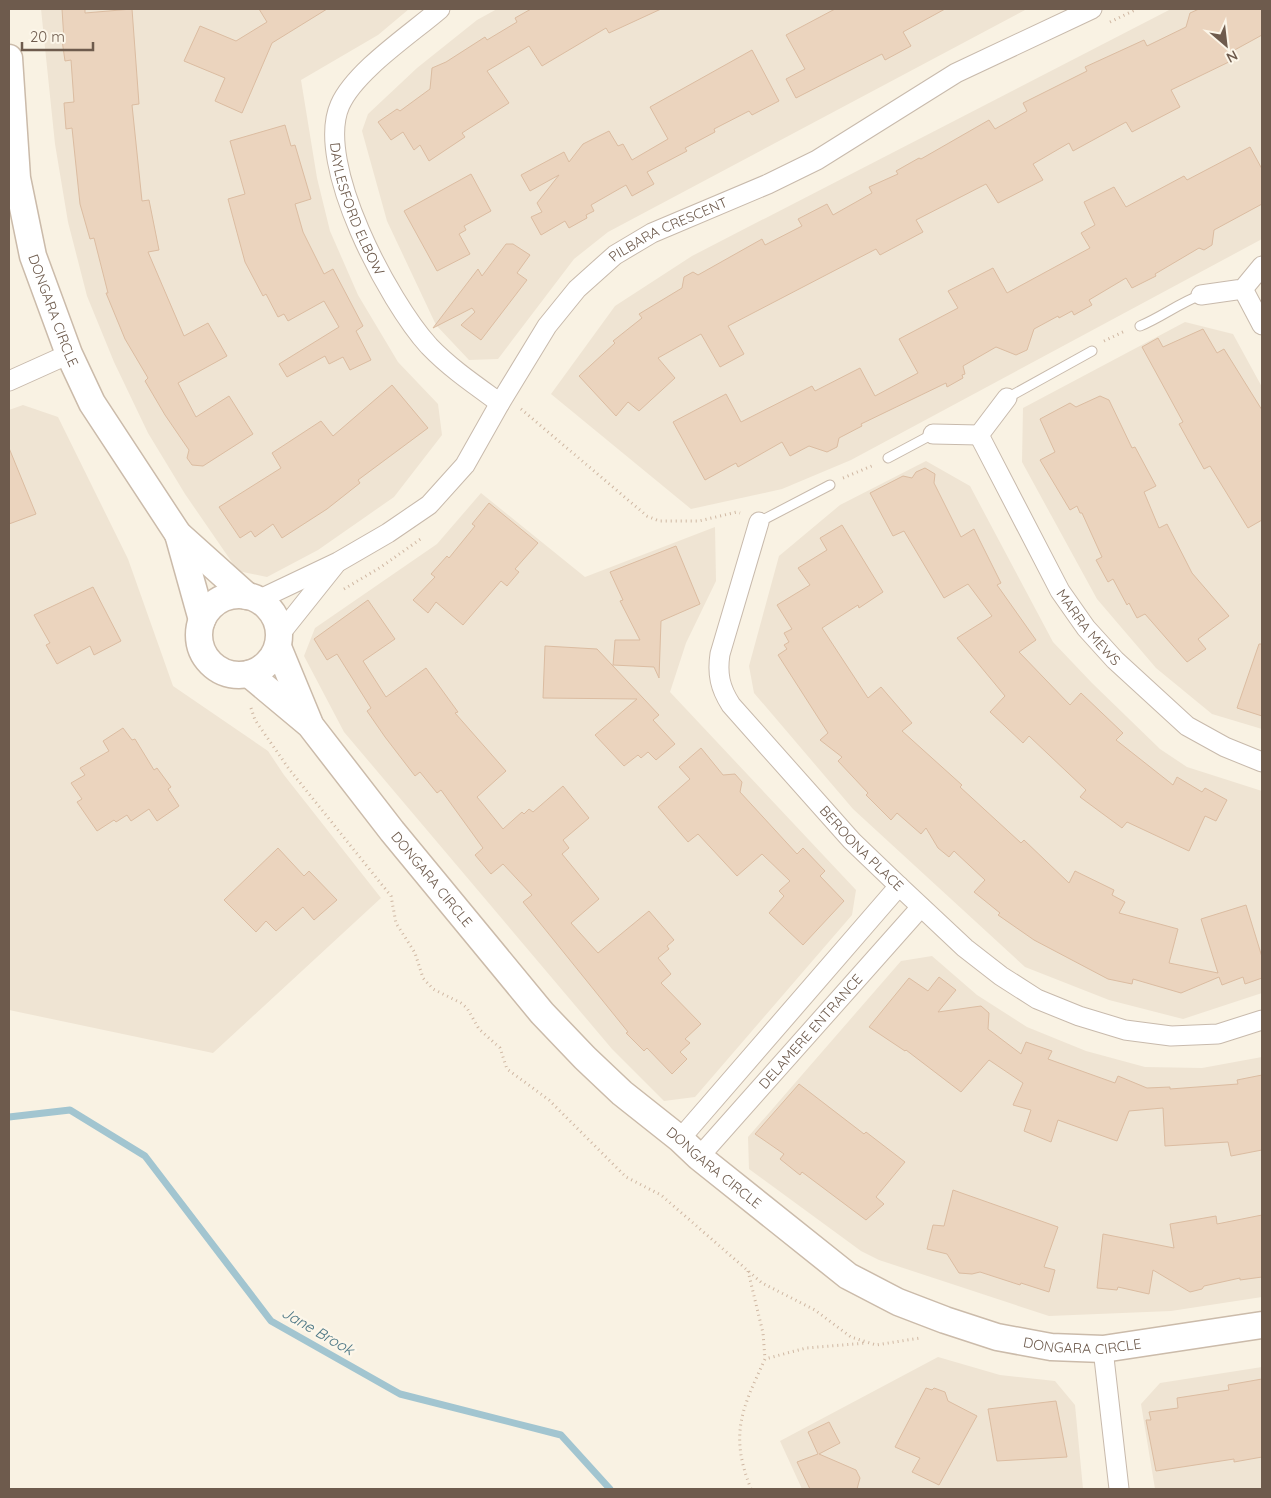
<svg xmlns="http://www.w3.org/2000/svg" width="1271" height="1498" font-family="Quicksand,sans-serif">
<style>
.residential{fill:#efe4d3}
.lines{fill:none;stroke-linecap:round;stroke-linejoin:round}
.stream{stroke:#a2c5d0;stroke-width:7}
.building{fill:#ebd4be;stroke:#dbbca1}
.lane-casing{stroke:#c8baac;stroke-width:11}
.street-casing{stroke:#c8baac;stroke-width:21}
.secondary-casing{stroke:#cbbbaa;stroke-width:29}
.path{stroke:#cfb7a2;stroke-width:3;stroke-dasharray:1 4;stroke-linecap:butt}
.lane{stroke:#fff;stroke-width:9}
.street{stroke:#fff;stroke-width:19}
.secondary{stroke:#fff;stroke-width:26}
.labels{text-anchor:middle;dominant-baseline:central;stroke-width:5;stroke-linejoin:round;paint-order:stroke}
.street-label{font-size:14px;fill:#6e5b4d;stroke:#fcf6e9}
.water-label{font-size:15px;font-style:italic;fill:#4c7785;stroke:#fcf6e9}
</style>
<rect width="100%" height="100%" fill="#f9f2e3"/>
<!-- residential -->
<path class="residential" d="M41,9H409L378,35L301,80L317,178L330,231L358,295L398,362L438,404L442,435L394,497L318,550L267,577L238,571L185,494L148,433L114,362L87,296L68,222L55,144Z
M497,9H1027L608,232L574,259L498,359L469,360L436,325L387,221L362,131L368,114L417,68L477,20Z
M1171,9H1262V239L851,460L782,489L691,509L551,394L615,306L692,256Z
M1185,322L1233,334L1262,387V729L1212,714L1156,668L1097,599L1022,462L1023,408Z
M23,405L58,417L128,559L173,686L268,751L284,775L381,898L213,1053L9,1010V410Z
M926,461L970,486L1053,642L1092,683L1160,749L1187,767L1262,791V993L1183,1019L1109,1000L1025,967L853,809L754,693L749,666L779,556L840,505Z
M481,493L585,577L715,527L716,581L686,643L670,692L856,890L852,915L695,1097L664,1101L612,1049L344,732L304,656L315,628L437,544Z
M932,956L977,995L1027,1027L1086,1051L1145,1067L1202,1068L1262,1057V1297L1171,1311L1049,1316L879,1260L861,1251L749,1169L748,1137L901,961Z
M938,1357L1000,1375L1055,1381L1075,1405L1083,1489H802L780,1441Z
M1262,1367V1489H1155L1141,1404L1160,1383Z"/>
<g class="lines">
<!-- stream -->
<path class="stream" d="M9,1117L70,1110L145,1156L271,1321L400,1394L561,1435L610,1489"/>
</g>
<!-- building -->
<path class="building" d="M62,9H85V13L132,9L139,104L132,105L142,201L149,200L159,250L148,252L184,336L208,323L227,356L178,383L196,417L229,396L253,434L203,466L192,465L187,458L189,450L165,415L145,381L148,378L125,339L106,293H108L94,238L90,239L80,204L72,128L66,129L64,103L74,102L71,60L65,61L62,40H64Z
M259,9H327L272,43L242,113L215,101L225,78L184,61L200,26L236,41L267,22Z
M531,9H661L609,33L606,28L542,66L529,46L487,71L509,103L462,133L465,137L429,161L420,145L414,150L403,132L391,140L378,122L397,109L400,111L430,89L432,68L446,62L485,37L487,40L517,22L515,18Z
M835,9H945L903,32L911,46L885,60L882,54L796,98L786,79L805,69L786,35Z
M1199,9H1262V35L1231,52L1235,59L1171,90L1180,107L1132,132L1126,122L1073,151L1069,143L1033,164L1043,180L998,203L986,184L916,220L923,232L880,255L876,249L728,326L744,354L720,367L701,334L658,358L675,378L639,411L628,402L616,416L579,376L615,343L613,341L642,318L639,314L682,288L684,277L693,272L698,275L762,239L765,245L802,226L798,219L827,204L833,215L872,193L869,187L898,174L896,171L919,158L921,159L989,120L995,129L1027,111L1023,103L1087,71L1085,67L1144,40L1147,46L1186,27L1190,13Z
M752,50L779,101L752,115L749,111L714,129L715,132L685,148L687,151L647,172L654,184L632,196L626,185L591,205L594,211L586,215L587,218L569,228L565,221L541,235L531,217L542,212L537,203L559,175L530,191L521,175L564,152L569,162L583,144L609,131L618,146L623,144L632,160L668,139L650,107Z
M285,125L291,146L295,145L311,199L295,204L303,232L324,274L333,269L363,326L356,331L371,360L350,370L343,357L329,364L325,356L287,377L279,364L339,327L324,301L288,321L284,314L278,317L266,294L263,296L245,262L228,199L245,194L230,141Z
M1250,147L1262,169V204L1214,230L1212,245L1204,250L1199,248L1155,274L1156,276L1132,288L1126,278L1089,300L1092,305L1074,315L1072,311L1059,318L1058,316L1034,329L1027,350L1016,355L996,347L963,366L965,374L962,375L963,378L947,387L946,383L861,424L862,426L839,438L837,447L827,452L809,446L790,456L782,442L738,467L736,463L705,480L673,422L726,394L741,422L812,386L815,391L860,368L875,396L918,373L899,339L958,308L948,291L993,268L1007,293L1090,248L1081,233L1095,225L1084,202L1114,187L1126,207L1184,176L1187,180Z
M471,174L491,211L464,226L466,230L459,234L470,254L437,271L404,211Z
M506,244H513L530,255L517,273L527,280L481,340L461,325L475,312L472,308L433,328L478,269L482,276Z
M1203,329L1217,353L1224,349L1262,410V520L1248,528L1210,466L1204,469L1179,424L1183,422L1142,347L1158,338L1163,347Z
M392,385L428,428L358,480L360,483L327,509L282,538L273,524L255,537L251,531L240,538L219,507L281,468L272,453L321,421L333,436Z
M1100,396L1109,400L1132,448L1135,447L1156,486L1144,492L1159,528L1167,524L1192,573L1229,616L1198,639L1206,649L1187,662L1145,614L1137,618L1129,603L1127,605L1113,579L1108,582L1096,560L1102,557L1082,513H1080L1077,506L1070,510L1040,460L1055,452L1040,419L1070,403L1076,407Z
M9,448L36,514L9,524Z
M925,468L935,474L934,483L961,537L974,529L1001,583L997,585L1036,640L1019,652L1070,705L1081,693L1123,733L1116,740L1173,785L1177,777L1202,792L1205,788L1227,800L1216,821L1205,816L1189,851L1127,822L1122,828L1080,797L1086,790L1029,736L1023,743L990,712L1005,696L957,638L992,616L968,584L944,598L904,531L893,536L870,493L903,476L912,478L916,472Z
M489,503L538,543L515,569L519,572L507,586L501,581L463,625L436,602L428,613L413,600L435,577L431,574L447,556L449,558L475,526L472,524Z
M842,525L883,592L859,608L858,605L822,628L868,698L881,687L912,723L902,731L962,785L960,787L1021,843L1024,840L1069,883L1075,871L1114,890L1112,895L1125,902L1119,913L1178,929L1169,963L1218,973L1201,919L1246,905L1262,957V978L1245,984L1243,977L1222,985L1219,977L1181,993L1133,979L1132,984L1108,979L1034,940L998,915L1000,913L974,892L985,880L954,851L949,857L938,848L926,828L921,834L897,813L891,820L866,795L868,793L838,761L842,757L820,740L828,733L778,655L787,649L784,645L789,642L784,633L792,629L777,605L810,585L798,568L827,550L820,538Z
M676,546L700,604L661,621L659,678L654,667L613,665L615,640H640L620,601L623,600L610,572Z
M93,587L121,641L94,655L90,646L57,664L46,645L50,643L34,615Z
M368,600L395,639L363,661L386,697L426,668L458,712L455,713L506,771L477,797L503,829L522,812L524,814L529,809L533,812L563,786L589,818L563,840L569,848L562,854L599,899L571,923L598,953L649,911L674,940L667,946L669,949L658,958L671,974L661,983L701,1024L685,1039L690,1043L680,1052L687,1059L672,1074L647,1048L644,1051L626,1033L628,1032L523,902L532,895L503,864L491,874L475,855L483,848L441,790L437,793L420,772L415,776L385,737L367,711L371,708L337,654L327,660L314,639Z
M1259,644H1262V716L1237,708Z
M545,646L597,649L659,715L653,720L675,744L656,760L648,752L641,758L638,755L624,766L595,735L637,699L543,698Z
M123,728L132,740L135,739L154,770L157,768L171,787L168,789L179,806L157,821L149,809L131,821L127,815L116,822L114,820L97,831L77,802L82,799L71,783L85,775L80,768L109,751L103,741Z
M701,748L723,775L735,774L742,782L740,792L797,854L803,848L825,871L820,876L844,901L803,945L769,913L784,896L779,891L790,881L762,854L737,876L698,834L688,842L658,807L690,779L679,767Z
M278,848L304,876L309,871L337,900L314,920L303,907L276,931L266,921L256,932L224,900Z
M939,977L956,990L938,1012L981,1006L989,1013L988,1029L1021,1054L1026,1042L1052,1051L1048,1059L1115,1083L1118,1076L1147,1088L1170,1087V1089L1238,1084L1237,1080L1262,1075V1150L1231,1156L1228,1142L1165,1146L1163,1108L1129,1111L1117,1141L1058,1120L1051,1142L1024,1131L1031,1110L1013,1105L1023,1083L989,1060L961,1092L906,1050L905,1051L869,1027L909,978L928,991Z
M799,1084L864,1134L866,1132L905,1162L876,1197L884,1204L866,1220L802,1172L800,1175L780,1159L784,1154L755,1134Z
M953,1190L1058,1227L1044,1267L1055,1270L1049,1292L1021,1283L1020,1285L980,1272L972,1274L959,1273L947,1254L927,1249L933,1225L944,1226Z
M1262,1215V1277L1240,1280V1278L1204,1286L1202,1289L1190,1292L1153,1270L1149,1294L1118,1287L1117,1290L1097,1288L1103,1234L1174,1248L1170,1224L1216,1216L1217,1224Z
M1262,1379V1457L1234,1462V1459L1156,1471L1146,1420H1151L1149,1412L1178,1408L1177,1398L1229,1390L1228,1385Z
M926,1388L932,1390L934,1388L945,1392L948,1401L977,1416L939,1485L912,1472L920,1458L895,1447Z
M1056,1401L1067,1457L997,1461L988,1409Z
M829,1422L840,1443L819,1454L856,1470L860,1478L857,1489H810L797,1462L818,1454L808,1432Z"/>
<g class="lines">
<defs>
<path id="lane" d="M1140,326C1162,317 1179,303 1201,295
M1007,398L1092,351
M888,458L933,434
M759,522L830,485"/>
<g id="street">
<path id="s1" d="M440,9C411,34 355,71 340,105C314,163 389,302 429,346C450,368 475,385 500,403"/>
<path d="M1243,289L1262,325"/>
<path d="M1201,295L1243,289L1262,266"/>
<path d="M9,381L69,354"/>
<path d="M933,434L979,435L1007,398"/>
<path id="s2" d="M979,435L1060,591L1086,628L1115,660L1187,726L1225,747L1262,762"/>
<path id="s3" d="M759,522L720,654C717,674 720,688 731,705L852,841L899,886L965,948L1001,976L1037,999L1079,1016L1125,1030L1171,1036L1218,1034L1262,1020"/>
<path id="s4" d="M258,600L338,562L388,533L429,505L465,465L500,403L547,326L577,289L615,255L652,233L768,184L817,160L956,73L1092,9"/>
<path d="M280,634L335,565"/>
<path d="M680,1139L899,886"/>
<path id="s5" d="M699,1157L921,907"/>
<path d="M1103,1349L1119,1489"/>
</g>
<g id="secondary">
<path id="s6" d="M9,58L17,178L33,256L69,354L92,403L178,534L247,596"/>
<path d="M178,534L202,620"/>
<circle cx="239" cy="635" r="40"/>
<path d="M278,647L309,722"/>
<path id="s7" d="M249,674L310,725L392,831L542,1013L585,1058L622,1093L680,1139L699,1157L848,1276L898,1302L945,1320L997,1337L1051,1347L1103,1349L1262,1325"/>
</g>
</defs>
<!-- lane casing -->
<use href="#lane" class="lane-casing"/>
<!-- street casing -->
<use href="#street" class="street-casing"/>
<!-- secondary casing -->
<use href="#secondary" class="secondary-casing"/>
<!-- path -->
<path class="path" d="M1110,22L1137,9
M1104,341L1125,331
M521,409L647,516L659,521H699L737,512L740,513
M843,478L874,465
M344,589L381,567L422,538
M251,708L255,720L289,769L391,896L396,923L415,953L423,978L433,989L461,1003L467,1008L479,1029L500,1048L507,1069L549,1100L626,1177L661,1195L762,1283L815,1310L851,1337L876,1345L920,1338
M748,1271L763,1333L765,1359
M751,1489C729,1434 742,1409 765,1359L806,1348L866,1343"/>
<!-- lane -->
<use href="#lane" class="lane"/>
<!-- street -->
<use href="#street" class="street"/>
<!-- secondary -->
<use href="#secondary" class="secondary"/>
</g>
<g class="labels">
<!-- street labels -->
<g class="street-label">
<text stroke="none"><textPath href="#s1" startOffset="248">DAYLESFORD ELBOW</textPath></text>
<text stroke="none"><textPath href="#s4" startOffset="569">PILBARA CRESCENT</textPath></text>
<text stroke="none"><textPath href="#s6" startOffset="258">DONGARA CIRCLE</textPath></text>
<text stroke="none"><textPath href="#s2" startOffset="222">MARRA MEWS</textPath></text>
<text stroke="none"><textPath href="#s3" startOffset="385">BEROONA PLACE</textPath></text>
<text stroke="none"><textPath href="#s7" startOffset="276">DONGARA CIRCLE</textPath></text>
<text stroke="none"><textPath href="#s5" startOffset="168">DELAMERE ENTRANCE</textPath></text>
<text stroke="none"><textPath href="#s7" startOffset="681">DONGARA CIRCLE</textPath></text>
<text stroke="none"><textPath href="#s7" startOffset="1101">DONGARA CIRCLE</textPath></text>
</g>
<!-- water labels -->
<g class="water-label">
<text transform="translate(318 1331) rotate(30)">Jane Brook</text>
</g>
</g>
<!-- border -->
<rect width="1271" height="1498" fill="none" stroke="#6e5b4d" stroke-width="20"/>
<!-- north arrow -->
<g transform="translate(1226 45) rotate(152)" stroke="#fcf6e9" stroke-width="4" paint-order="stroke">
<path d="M0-4L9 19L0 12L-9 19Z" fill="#6e5b4d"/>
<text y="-8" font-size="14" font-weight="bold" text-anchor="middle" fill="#6e5b4d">N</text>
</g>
<!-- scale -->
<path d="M22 42v8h71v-8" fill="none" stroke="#6e5b4d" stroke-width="2.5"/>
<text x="30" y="42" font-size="15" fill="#6e5b4d" stroke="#fcf6e9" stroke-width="4" paint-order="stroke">20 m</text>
</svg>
